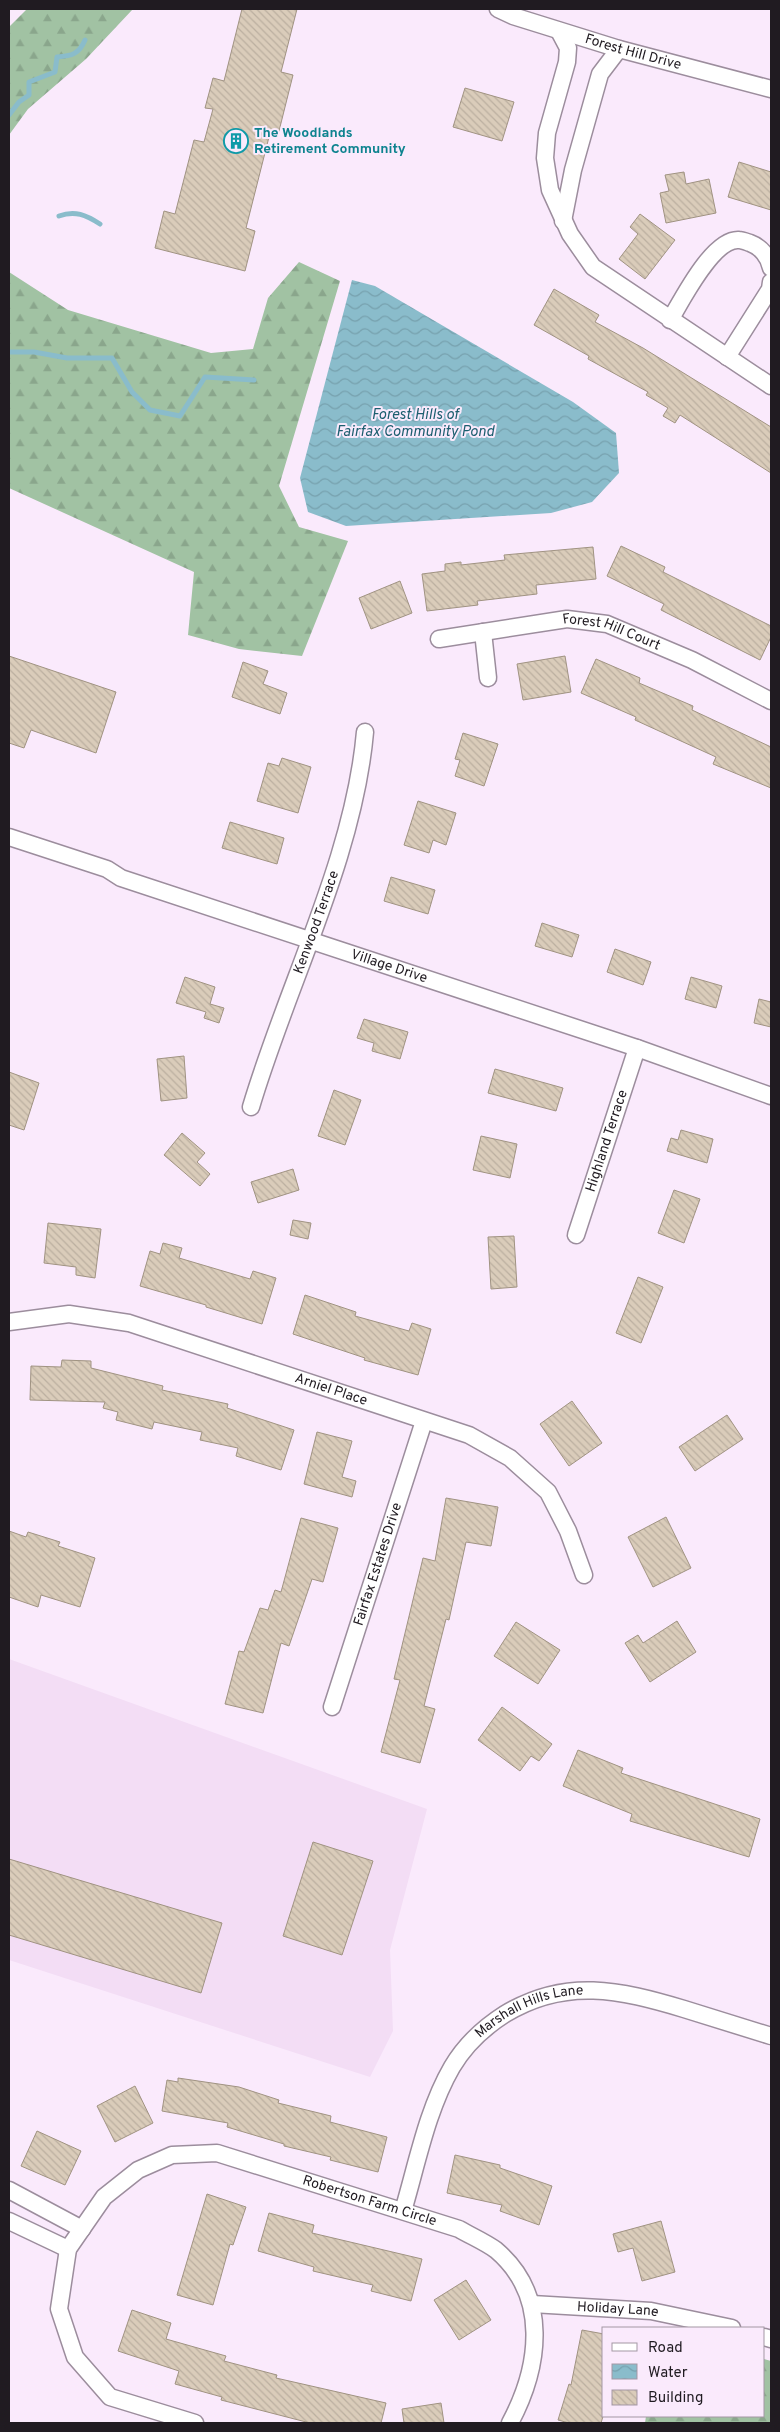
<svg xmlns="http://www.w3.org/2000/svg" width="780" height="2432" font-family="Overpass,sans-serif">
<style>
.built{fill:#f3ddf5}
.forest{fill:url(#forest-firs)}
.water{fill:url(#water-waves)}
.lines{fill:none;stroke-linecap:round;stroke-linejoin:round}
.stream{stroke:#8abccb;stroke-width:5}
.building{fill:url(#building-back-hatch);stroke:#a09382}
.minor-casing{stroke:#9c8d9d;stroke-width:19}
.minor{stroke:#fff;stroke-width:16}
.labels{text-anchor:middle;dominant-baseline:central;stroke-width:4;stroke-linejoin:round;paint-order:stroke}
.street-label{font-size:14px;fill:#201b21;stroke:#faeafc}
.culture-label{font-size:14px;font-weight:bold;fill:#0d838f;stroke:#faeafc;text-anchor:start}
.water-label{font-size:15px;font-style:italic;fill:#1c5e6f;stroke:#faeafc}
</style>
<defs>
<pattern id="forest-firs" width="22" height="20" patternUnits="userSpaceOnUse" patternTransform="scale(1.25)"><rect width="22" height="20" fill="#a1c2a3"/><path d="M5 1l3.5 6h-7zM16 11l3.5 6h-7z" fill="#8aa68c"/></pattern>
<pattern id="water-waves" width="16" height="10" patternUnits="userSpaceOnUse" patternTransform="scale(1.25)"><rect width="16" height="10" fill="#8abccb"/><path d="M0 5q4-4 8 0t8 0" fill="none" stroke="#77a1ae"/></pattern>
<pattern id="building-back-hatch" width="6" height="6" patternUnits="userSpaceOnUse" patternTransform="scale(1.25)"><rect width="6" height="6" fill="#daccba"/><path d="M-1 5l2 2M0 0l6 6M5-1l2 2" fill="none" stroke="#bbafa0"/></pattern>
</defs>
<rect width="100%" height="100%" fill="#faeafc"/>
<!-- built -->
<path class="built" d="M9,1659L427,1809L390,1950L393,2031L370,2077L9,1960Z"/>
<!-- forest -->
<path class="forest" d="M27,9H133L86,59L28,109L9,135V27Z
M299,262L340,281L279,486L299,527L348,541L302,656L239,649L188,635L194,572L9,488V272L68,310L211,353L253,349L268,298Z
M764,2359L771,2361V2423H645L646,2416H764Z"/>
<!-- water -->
<path class="water" d="M352,280L375,286L573,402L616,433L619,473L592,502L551,513L346,526L308,512L300,478Z"/>
<g class="lines">
<!-- stream -->
<path class="stream" d="M9,115L19,102L29,95V82L55,72L57,57C72,56 79,54 85,40
M59,216C75,210 86,215 100,224
M9,352H34L67,358H112L132,392L150,410L180,416L205,377L254,380"/>
</g>
<!-- building -->
<path class="building" d="M242,9H297L281,72L293,75L278,135L270,133L246,228L255,231L245,271L155,248L164,211L175,214L194,140L204,142L213,109L205,108L213,78L224,81Z
M465,88L514,102L502,141L453,127Z
M739,162L771,172V210L728,197Z
M684,172L686,184L709,179L716,213L666,223L660,193L669,191L665,175Z
M640,214L675,240L645,279L619,259L638,234L630,227Z
M554,289L599,315L595,322L643,348L771,427V473L680,415L675,423L663,416L668,408L646,395L648,392L588,359L589,356L534,325Z
M621,546L665,567L663,572L771,626V637L760,660L661,610L664,604L607,576Z
M593,547L596,579L536,585L537,594L477,601L478,605L427,611L422,574L445,571V564L461,562V565L505,560L504,555Z
M400,581L412,613L371,629L359,598Z
M9,656L116,692L96,753L31,730L24,748L9,743Z
M565,656L571,692L523,700L517,664Z
M596,659L640,678L639,683L693,706L692,710L771,747V788L713,764L716,757L635,720L636,717L581,693Z
M243,662L268,671L263,684L287,693L280,714L232,697Z
M463,733L498,744L484,786L455,776L460,760L455,759Z
M282,758L311,767L298,813L257,801L268,763L279,766Z
M418,801L456,813L446,845L433,840L429,853L404,845Z
M230,822L284,838L277,864L222,848Z
M391,877L435,890L428,914L384,901Z
M542,923L579,935L572,957L535,946Z
M615,949L651,962L643,985L607,972Z
M185,977L215,987L210,1004L224,1008L219,1023L204,1018L206,1012L176,1003Z
M691,977L722,986L716,1008L685,999Z
M759,999L771,1002V1027L754,1023Z
M364,1019L408,1032L400,1059L372,1051L374,1043L357,1038Z
M184,1056L187,1098L161,1101L157,1059Z
M495,1069L563,1088L556,1111L488,1093Z
M9,1072L39,1083L24,1130L9,1125Z
M334,1090L361,1100L345,1145L318,1136Z
M681,1130L713,1139L707,1163L667,1151L671,1138L678,1140Z
M182,1133L205,1153L197,1162L210,1174L200,1186L164,1155Z
M481,1136L517,1144L510,1178L473,1170Z
M293,1169L299,1190L258,1203L251,1182Z
M674,1190L700,1199L684,1243L658,1233Z
M293,1220L311,1223L308,1239L290,1235Z
M48,1223L101,1229L95,1278L76,1275V1267L44,1263Z
M514,1236L517,1287L491,1289L488,1237Z
M163,1243L182,1248L179,1258L250,1279L253,1271L276,1278L262,1324L206,1307V1305L140,1286L150,1251L160,1254Z
M638,1277L663,1287L641,1343L616,1333Z
M305,1295L356,1312L355,1316L409,1331L412,1323L431,1329L418,1375L364,1360L365,1358L293,1334Z
M62,1360L91,1361V1368L163,1386L162,1390L228,1404L227,1408L294,1430L281,1470L236,1456L238,1448L200,1440L202,1432L154,1422L152,1429L116,1420L118,1412L103,1408L105,1402L30,1400L31,1366L61,1367Z
M572,1401L602,1443L569,1466L540,1424Z
M727,1415L743,1439L695,1471L679,1447Z
M317,1432L352,1441L342,1477L356,1481L352,1497L304,1484Z
M446,1498L498,1507L491,1546L466,1542L449,1620L446,1619L424,1706L435,1709L420,1763L381,1752L400,1680L394,1679L423,1558L435,1561Z
M666,1517L691,1568L653,1587L628,1537Z
M301,1518L338,1528L323,1582L312,1579L289,1646L281,1643L263,1713L225,1704L239,1651L244,1652L260,1608L268,1610L275,1590L281,1592Z
M9,1531L26,1537L28,1532L60,1542L58,1546L95,1558L80,1607L41,1595L38,1607L9,1597Z
M677,1621L696,1652L650,1682L625,1643L638,1635L643,1643Z
M516,1622L560,1650L538,1684L494,1656Z
M502,1707L552,1744L539,1761L531,1756L520,1771L478,1740Z
M578,1750L623,1768L621,1773L760,1819L749,1857L630,1821L632,1814L563,1786Z
M313,1842L373,1861L342,1955L283,1936Z
M9,1859L222,1923L201,1993L9,1935Z
M178,2078L239,2087L279,2100L278,2103L331,2116L330,2122L387,2137L378,2172L330,2160L331,2157L284,2146V2144L227,2127L228,2123L162,2111L167,2080L178,2082Z
M135,2086L153,2123L115,2142L97,2106Z
M37,2131L81,2151L65,2185L21,2166Z
M455,2155L500,2165V2168L552,2186L539,2225L500,2211L502,2205L447,2193Z
M207,2194L246,2207L233,2245L230,2244L213,2305L177,2295Z
M269,2213L314,2225L312,2233L422,2259L411,2301L371,2291L373,2285L313,2271L314,2267L258,2251Z
M661,2221L675,2272L642,2281L633,2248L618,2252L613,2234Z
M466,2280L491,2320L459,2340L434,2300Z
M132,2310L171,2323L166,2339L226,2356L224,2361L277,2375L276,2378L386,2403L381,2423H310L221,2400L222,2397L175,2384L179,2371L118,2351Z
M582,2330L604,2334V2413L601,2423H569L558,2420L569,2384L571,2385Z
M441,2403L444,2423H404L402,2409Z"/>
<g class="lines">
<defs>
<g id="minor">
<path id="s1" d="M498,9L513,16L619,49L771,89"/>
<path d="M559,31L568,48L567,62L547,133L545,158L550,190L570,234L593,267L771,386"/>
<path d="M563,221L573,170L600,74L619,49"/>
<path d="M670,320C682,300 713,238 739,240C742,240 747,242 750,243C761,247 769,257 771,268"/>
<path d="M727,357L770,289L771,282"/>
<path d="M483,632L488,678"/>
<path id="s2" d="M439,639L567,619L607,624L692,660L771,701"/>
<path id="s3" d="M9,837L107,869L121,878L637,1048L771,1096"/>
<path id="s4" d="M251,1107C287,985 354,858 365,732"/>
<path id="s5" d="M576,1235L637,1048"/>
<path id="s6" d="M9,1322L69,1314L129,1323L469,1435L510,1458L548,1492L568,1531L584,1575"/>
<path id="s7" d="M332,1707L424,1421"/>
<path d="M9,2190L82,2229"/>
<path id="s8" d="M403,2211C417,2164 427,2110 452,2067C465,2045 483,2028 505,2014C566,1977 620,1990 684,2009C713,2018 742,2027 771,2036"/>
<path d="M9,2221L68,2249"/>
<path id="s9" d="M532,2304L651,2311L732,2328"/>
<path d="M764,2337L771,2339"/>
<path id="s10" d="M195,2423L110,2397L75,2357L59,2309L68,2249L104,2197L138,2170L172,2155L217,2153L459,2229C471,2236 485,2242 496,2250C550,2296 540,2367 510,2423"/>
</g>
</defs>
<!-- minor casing -->
<use href="#minor" class="minor-casing"/>
<!-- minor -->
<use href="#minor" class="minor"/>
</g>
<!-- icons -->
<defs>
<symbol id="building-ring" viewBox="-11 -11 22 22"><circle r="9.5" fill="#faeafc" stroke="#0f9aa8" stroke-width="1.5"/><path d="M-4-6H4V6H1V3H-1V6H-4ZM-2.5-4.3h1.7v1.8h-1.7ZM.8-4.3h1.7v1.8H.8ZM-2.5-1h1.7V.8h-1.7ZM.8-1h1.7V.8H.8Z" fill="#0f9aa8"/></symbol>
</defs>
<g fill-rule="evenodd">
<use href="#building-ring" x="222" y="127" width="28" height="28"/>
</g>
<g class="labels">
<!-- street labels -->
<g class="street-label">
<text stroke="none"><textPath href="#s1" startOffset="142">Forest Hill Drive</textPath></text>
<text stroke="none"><textPath href="#s2" startOffset="176">Forest Hill Court</textPath></text>
<text stroke="none"><textPath href="#s4" startOffset="196">Kenwood Terrace</textPath></text>
<text stroke="none"><textPath href="#s3" startOffset="402">Village Drive</textPath></text>
<text stroke="none"><textPath href="#s5" startOffset="99">Highland Terrace</textPath></text>
<text stroke="none"><textPath href="#s6" startOffset="334">Arniel Place</textPath></text>
<text stroke="none"><textPath href="#s7" startOffset="150">Fairfax Estates Drive</textPath></text>
<text stroke="none"><textPath href="#s8" startOffset="252">Marshall Hills Lane</textPath></text>
<text stroke="none"><textPath href="#s10" startOffset="602">Robertson Farm Circle</textPath></text>
<text stroke="none"><textPath href="#s9" startOffset="86">Holiday Lane</textPath></text>
</g>
<!-- culture labels -->
<g class="culture-label">
<text x="254" y="133">The Woodlands<tspan x="254" dy="16">Retirement Community</tspan></text>
</g>
<!-- water labels -->
<g class="water-label">
<text x="415" y="415">Forest Hills of<tspan x="415" dy="17">Fairfax Community Pond</tspan></text>
</g>
</g>
<!-- border -->
<rect width="780" height="2432" fill="none" stroke="#201b21" stroke-width="20"/>
<!-- legend -->
<rect x="602" y="2327" width="162" height="90" fill="#faeafc" stroke="#a397a4"/>
<rect x="612" y="2343" width="25" height="8" fill="#ffffff" stroke="#a397a4"/>
<text x="648" y="2352" font-size="15" fill="#201b21">Road</text>
<rect x="612" y="2364" width="25" height="15" fill="url(#water-waves)" stroke="#a397a4"/>
<text x="648" y="2377" font-size="15" fill="#201b21">Water</text>
<rect x="612" y="2390" width="25" height="15" fill="url(#building-back-hatch)" stroke="#a397a4"/>
<text x="648" y="2402" font-size="15" fill="#201b21">Building</text>
</svg>
